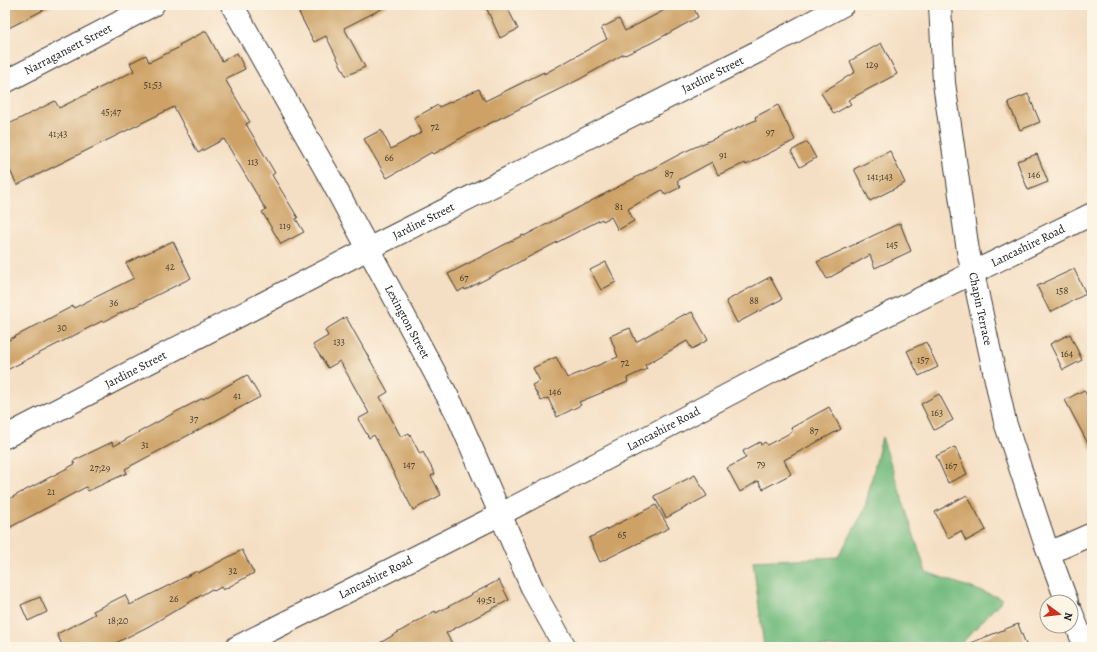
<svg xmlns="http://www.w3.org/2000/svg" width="1097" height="652" font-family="Alegreya,serif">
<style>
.forest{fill:#75bc80;stroke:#486c4e}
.building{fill:#cea266}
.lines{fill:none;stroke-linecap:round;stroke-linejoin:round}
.minor-casing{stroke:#3d3935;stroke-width:24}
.minor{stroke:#fff;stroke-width:22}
.labels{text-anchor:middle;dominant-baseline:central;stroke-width:3;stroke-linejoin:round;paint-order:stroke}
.number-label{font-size:10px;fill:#483e2e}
.street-label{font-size:12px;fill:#1c1c1c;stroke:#fcf5e5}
</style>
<rect width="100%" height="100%" fill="#fcf5e5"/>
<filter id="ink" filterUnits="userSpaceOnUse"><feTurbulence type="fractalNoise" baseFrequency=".025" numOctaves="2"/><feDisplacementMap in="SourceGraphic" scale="8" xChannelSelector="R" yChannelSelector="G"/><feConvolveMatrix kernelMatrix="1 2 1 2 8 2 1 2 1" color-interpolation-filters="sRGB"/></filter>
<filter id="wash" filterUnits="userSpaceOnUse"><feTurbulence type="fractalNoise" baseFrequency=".012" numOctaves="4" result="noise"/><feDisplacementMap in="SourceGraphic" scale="16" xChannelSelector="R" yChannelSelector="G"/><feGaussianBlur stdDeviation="0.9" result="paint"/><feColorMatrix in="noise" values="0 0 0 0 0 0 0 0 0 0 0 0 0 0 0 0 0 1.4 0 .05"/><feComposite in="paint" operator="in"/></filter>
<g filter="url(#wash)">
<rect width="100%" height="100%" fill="#f5dfc4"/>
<!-- forest -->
<path class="forest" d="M882,437L926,572L1003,599L958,647H764L753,561L838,557L864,511Z"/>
<g id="blocks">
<!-- building -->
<path class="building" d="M5,5H53L5,30Z
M295,5H389L344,28L365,67L346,76L326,36L314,42Z
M485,5H506L518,29L500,38Z
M674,5H692L698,17L651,43L625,55L624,54L580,79L466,135L434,154L432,152L387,178L364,139L381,130L391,149L422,132L414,118L438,105L439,107L479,89L485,101L544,72V74L607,39L601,28L619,19L625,31Z
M206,31L222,61L237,53L245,69L225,79L250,122L246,124L275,173L272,175L298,218L296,219L304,232L281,244L262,212L266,210L224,139L198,153L174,107L17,185L5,160V126L55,101L59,108L134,71L130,63L146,55L149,62L180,47L179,45Z
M881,43L897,74L848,100L851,104L834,114L821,93L855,72L850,61Z
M1028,94L1040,122L1020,130L1008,102Z
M778,105L795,140L746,165L745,163L718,175L712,162L677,181L681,187L665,195L662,190L628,209L634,221L618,230L611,217L603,221L602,219L465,290L464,288L458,292L448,274L523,235L524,236L574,210L684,152L756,120L755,117Z
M807,142L816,158L800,167L791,151Z
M890,151L905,183L870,201L854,169Z
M1037,154L1048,182L1028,190L1017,161Z
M900,223L911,251L875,268L870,255L827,279L817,262Z
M173,241L191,278L103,322L102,321L5,371V342L73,306L74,308L134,278L126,263Z
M606,262L616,282L601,290L590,270Z
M1074,269L1086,294L1050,312L1037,286Z
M770,277L782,299L737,323L726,301Z
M692,312L708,340L692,349L687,341L645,365L647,369L627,378L628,382L579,402L581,405L557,417L548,398L541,401L532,385L540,381L533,368L556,357L567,378L618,357L610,336L630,328L636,342L685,314L686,315Z
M346,317L388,392L380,397L401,437L409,433L420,454L423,452L435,474L431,476L441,495L413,510L374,435L369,438L358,419L369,413L340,361L328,368L313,345L328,336L325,330Z
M1070,334L1082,360L1063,370L1050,344Z
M926,342L938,367L919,376L907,351Z
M247,375L260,397L125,469L127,473L88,491L86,487L5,530V501L75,464L73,461L112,442L114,446L172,414L203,398V399Z
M1084,390L1092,405V451L1065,400Z
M939,394L953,420L934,430L921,404Z
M829,407L841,429L784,460L791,474L763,489L758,481L740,492L727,468L746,458L743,451L760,442L761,445L765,442L767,445L792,432L791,428Z
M955,447L967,474L948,483L936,456Z
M695,475L707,496L666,518L654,496Z
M967,495L986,530L966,541L961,531L948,538L935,512Z
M656,505L669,528L600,562L589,538Z
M242,550L254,573L223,590L221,587L214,591L212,589L149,626L108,647H63L57,634L95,614L93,611L125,595L130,605L197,571L198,573Z
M499,580L509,600L446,633L454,647H373L435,611L436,613Z
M40,597L47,612L28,621L21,605Z
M1018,624L1027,647H963V646Z"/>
</g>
</g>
<g filter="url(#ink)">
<use href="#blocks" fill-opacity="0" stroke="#3d3935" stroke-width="1"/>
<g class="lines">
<defs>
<g id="minor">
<path id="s1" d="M232,5L328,174L457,414L533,590L565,647"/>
<path id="s2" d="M940,5L944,83L968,251L973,273L1005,422L1044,540L1067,602"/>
<path id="s3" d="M5,82L153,5"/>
<path id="s4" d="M5,437L368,249L757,52L843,5"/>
<path d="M1049,553L1092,534"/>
<path d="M1071,611L1085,647"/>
<path id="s5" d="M237,647L501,514L777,369L1092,214"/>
</g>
</defs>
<!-- minor casing -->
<use href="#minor" class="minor-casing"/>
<!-- minor -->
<use href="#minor" class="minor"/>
</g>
</g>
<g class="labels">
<!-- number labels -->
<g class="number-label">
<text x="872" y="64">129</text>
<text x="153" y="84">51;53</text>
<text x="111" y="111">45;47</text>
<text x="435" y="126">72</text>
<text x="770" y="131">97</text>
<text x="58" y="133">41;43</text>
<text x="723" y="154">91</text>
<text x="389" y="157">66</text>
<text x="253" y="161">113</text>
<text x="669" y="173">87</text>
<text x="1034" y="174">146</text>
<text x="880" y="176">141;143</text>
<text x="619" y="206">81</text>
<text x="285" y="225">119</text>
<text x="892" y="244">145</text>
<text x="170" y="266">42</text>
<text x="464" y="277">67</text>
<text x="1062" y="290">158</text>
<text x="754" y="300">88</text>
<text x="114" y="302">36</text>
<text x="62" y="327">30</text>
<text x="339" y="341">133</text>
<text x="1067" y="353">164</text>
<text x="923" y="359">157</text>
<text x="625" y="362">72</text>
<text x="555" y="391">146</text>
<text x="237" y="395">41</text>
<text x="937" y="412">163</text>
<text x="194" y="418">37</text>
<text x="814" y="430">87</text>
<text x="145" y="444">31</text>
<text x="761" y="463">79</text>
<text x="409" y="464">147</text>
<text x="951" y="465">167</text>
<text x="100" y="467">27;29</text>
<text x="51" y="491">21</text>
<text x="622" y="534">65</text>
<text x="233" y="570">32</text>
<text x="174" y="598">26</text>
<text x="486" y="599">49;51</text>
<text x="118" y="620">18;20</text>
</g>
<!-- street labels -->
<g class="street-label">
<text stroke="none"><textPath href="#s3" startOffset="71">Narragansett Street</textPath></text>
<text stroke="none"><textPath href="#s4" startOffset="795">Jardine Street</textPath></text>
<text stroke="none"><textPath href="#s4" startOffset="471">Jardine Street</textPath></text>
<text stroke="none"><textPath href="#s5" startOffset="887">Lancashire Road</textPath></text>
<text stroke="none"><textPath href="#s2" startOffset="307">Chapin Terrace</textPath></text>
<text stroke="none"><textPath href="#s1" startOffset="362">Lexington Street</textPath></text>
<text stroke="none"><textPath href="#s4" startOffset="147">Jardine Street</textPath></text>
<text stroke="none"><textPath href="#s5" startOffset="479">Lancashire Road</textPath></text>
<text stroke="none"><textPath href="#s5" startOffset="155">Lancashire Road</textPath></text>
</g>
</g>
<!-- margin -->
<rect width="1097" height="652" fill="none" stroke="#fcf5e5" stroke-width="20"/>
<!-- north arrow -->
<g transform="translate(1059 614) rotate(105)"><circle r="19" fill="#fcf5e5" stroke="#a29e95"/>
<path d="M0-3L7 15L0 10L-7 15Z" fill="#c8321e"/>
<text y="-6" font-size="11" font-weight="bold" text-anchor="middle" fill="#1c1c1c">N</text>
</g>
</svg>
